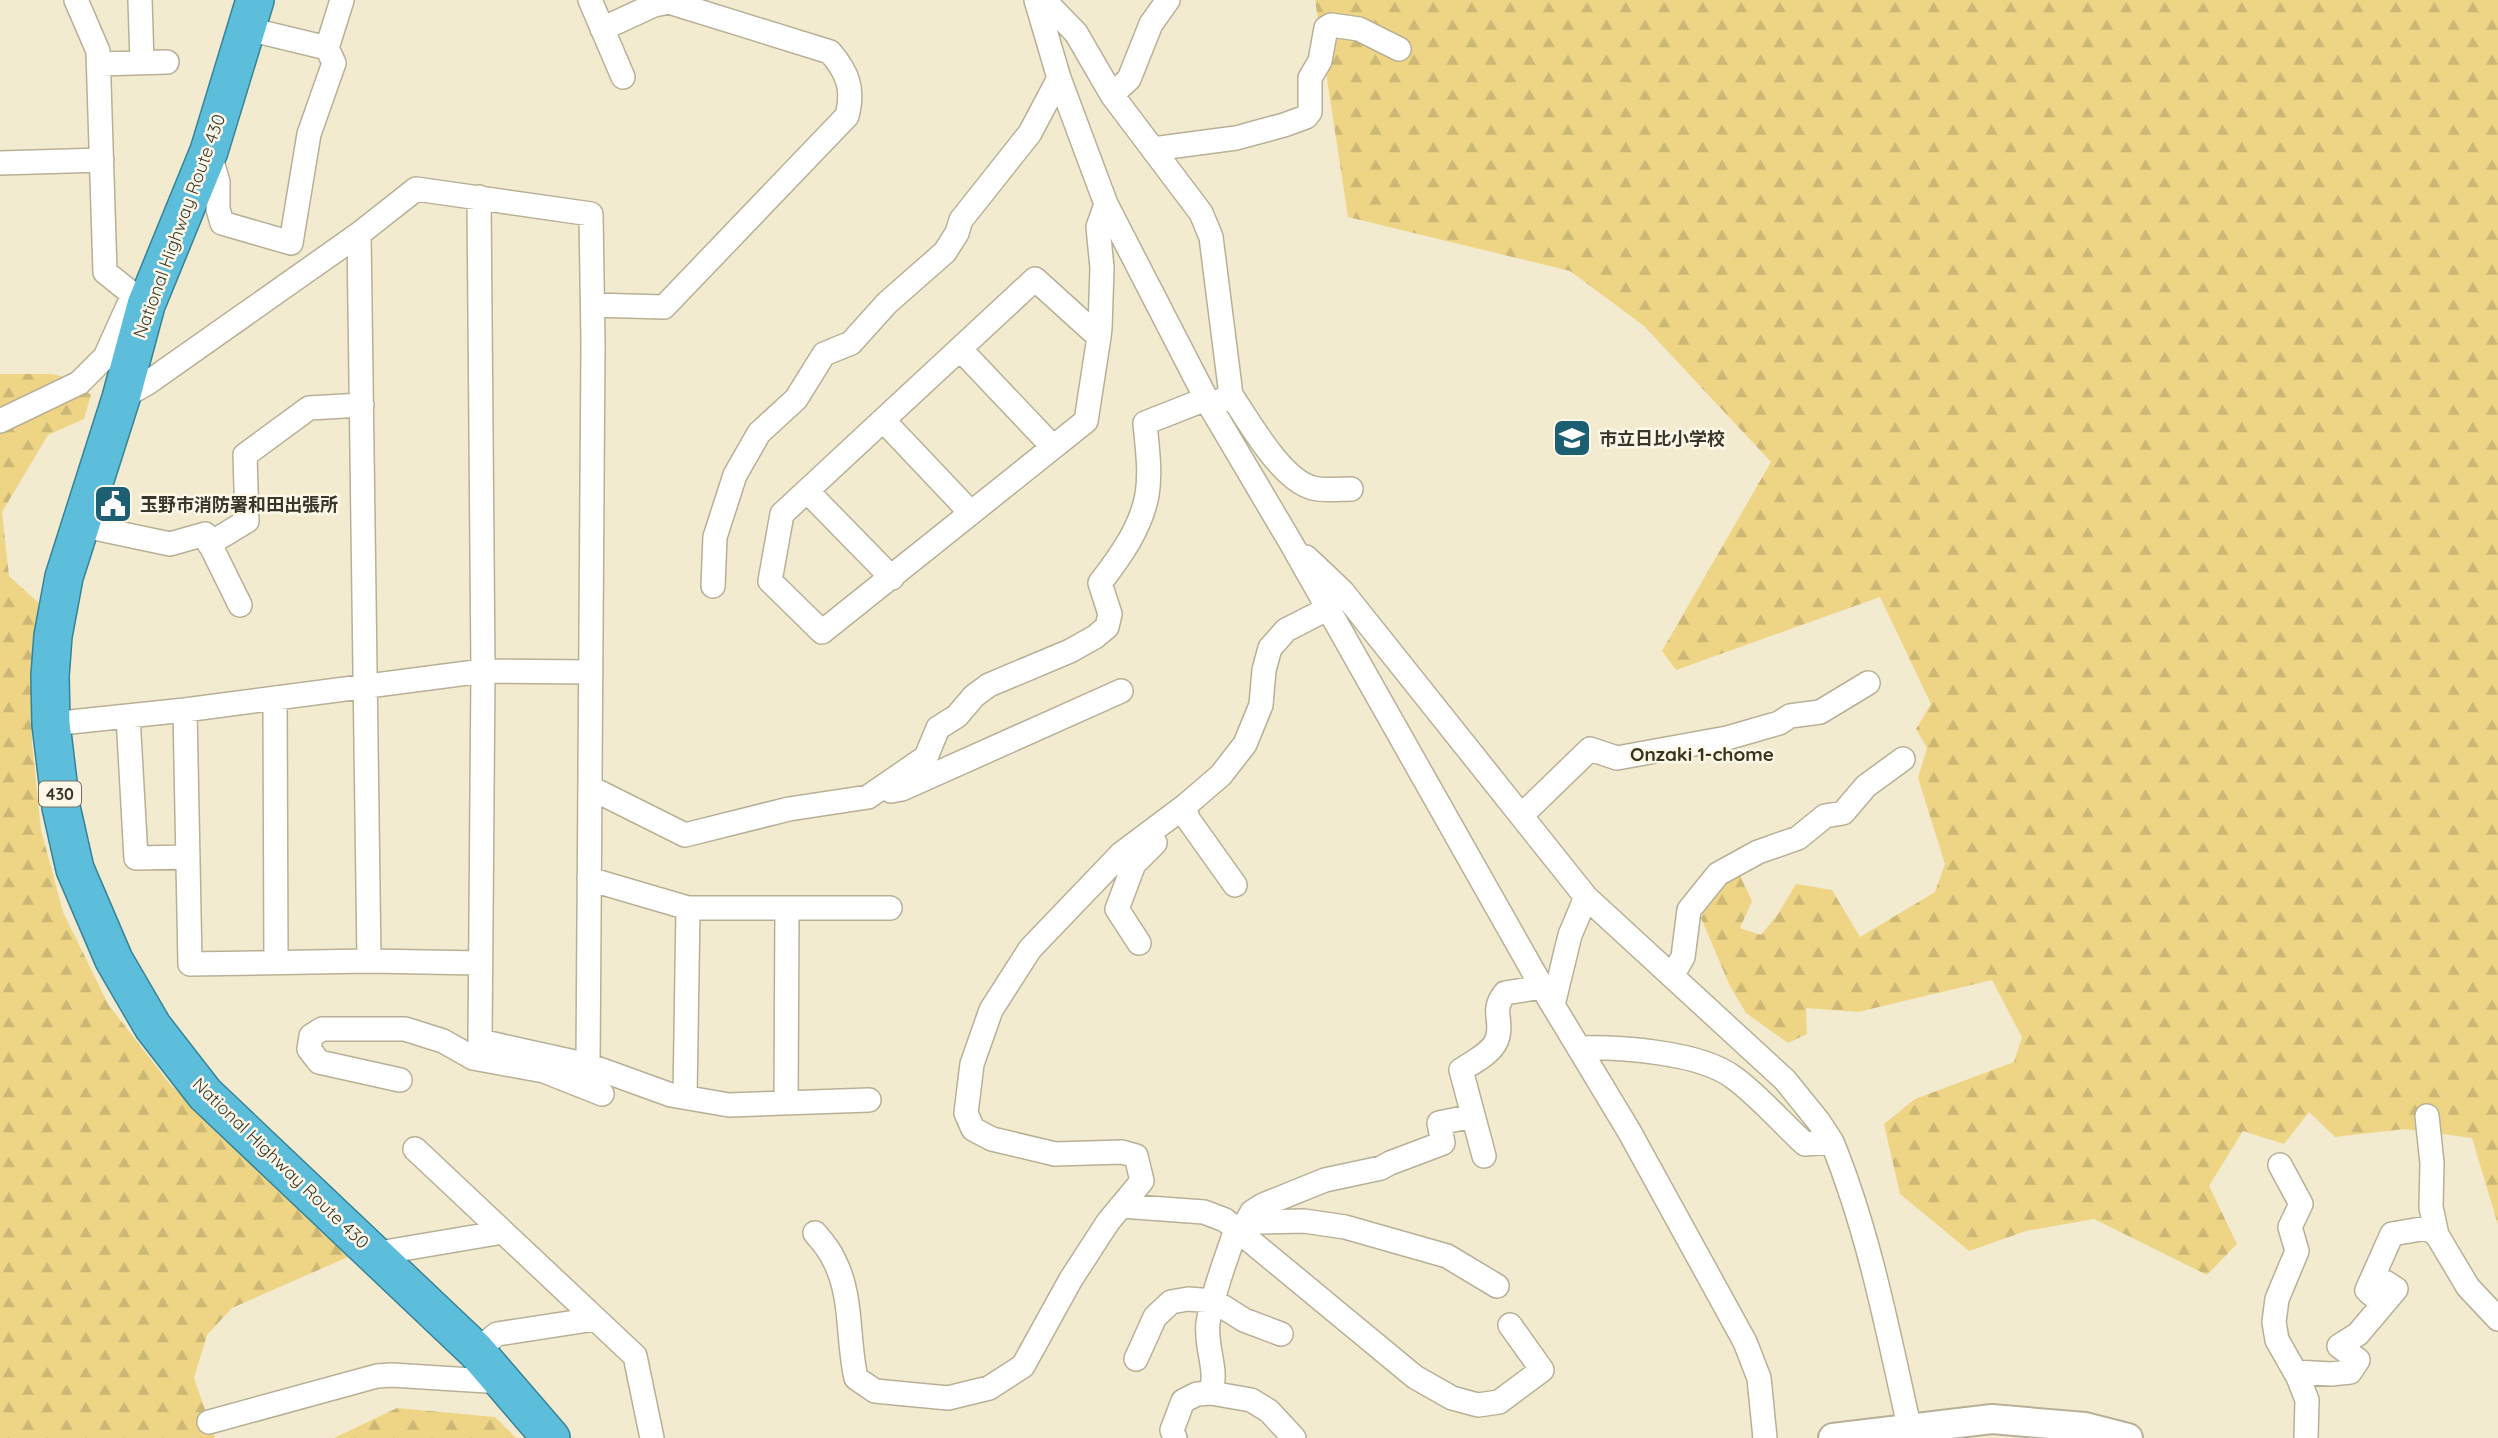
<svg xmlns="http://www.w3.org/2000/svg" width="2498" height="1438" font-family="Quicksand,'Noto Sans JP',sans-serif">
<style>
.forest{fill:url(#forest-firs)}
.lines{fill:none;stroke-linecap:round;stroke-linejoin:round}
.minor-casing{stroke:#b8b096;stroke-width:26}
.tertiary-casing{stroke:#b8b096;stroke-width:32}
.trunk-casing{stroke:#368397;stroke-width:40}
.minor{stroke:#fff;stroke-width:23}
.tertiary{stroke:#fff;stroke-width:28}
.trunk{stroke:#5cbeda;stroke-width:37}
.labels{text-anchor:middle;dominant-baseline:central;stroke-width:5;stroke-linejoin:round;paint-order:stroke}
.shield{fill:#fdf8e8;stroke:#747064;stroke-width:2}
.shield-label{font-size:16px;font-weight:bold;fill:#39362b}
.street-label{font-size:18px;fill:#39362b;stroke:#fdf8e8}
.poi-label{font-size:18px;font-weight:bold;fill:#39362b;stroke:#fdf8e8;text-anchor:start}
.neighbourhood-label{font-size:19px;font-weight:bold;fill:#39321c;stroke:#fdf8e8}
</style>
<defs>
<pattern id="forest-firs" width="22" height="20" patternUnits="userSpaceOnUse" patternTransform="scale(1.75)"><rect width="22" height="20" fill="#eed586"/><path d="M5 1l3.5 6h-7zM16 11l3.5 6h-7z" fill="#cdb774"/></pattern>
</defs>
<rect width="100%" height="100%" fill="#f3ebd0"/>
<!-- forest -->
<path class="forest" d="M1315,0H2498V1225L2472,1138L2405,1129L2335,1137L2309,1112L2284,1144L2243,1131L2209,1186L2237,1244L2207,1275L2094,1219L2026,1231L1969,1251L1900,1194L1884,1124L1915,1099L2014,1062L2022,1037L1992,980L1858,1012L1806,1008L1807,1034L1788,1043L1746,1013L1730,986L1701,918L1718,888L1740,876L1752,901L1740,928L1761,935L1778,914L1796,884L1832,890L1860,937L1935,892L1945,864L1918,778L1927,748L1916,729L1931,704L1880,597L1676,670L1662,651L1771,462L1644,326L1570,271L1348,217Z
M0,374H52L72,379L91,395L84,419L48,435L2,512L9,576L42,606L32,742L41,830L63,912L108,1004L169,1083L348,1257L232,1308L207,1335L194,1378L215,1438H0Z
M397,1408L495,1417L516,1438H334Z"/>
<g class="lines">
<defs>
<path id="minor" d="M76,0L98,51L105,272L146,305
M140,0L142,62
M590,0L623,77
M1036,0L1059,78L1106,204L1210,406L1291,543L1542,987L1629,1131L1745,1342L1759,1378L1765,1438
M1044,0L1076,33L1112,95L1201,213L1211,237L1231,395L1210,406
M327,48L342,0
M99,64L167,62
M1112,95L1129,79L1151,24L1168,0
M1153,149L1236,138L1284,125L1306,117L1310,112V78L1320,61L1326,28L1331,25L1359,29L1399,49
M209,151L218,182V209L222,223L291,243L309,134L334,63L327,48L248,29
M0,163L102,160
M479,197L483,671L480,1041L588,1065L671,1095L729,1105L869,1100
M359,234L369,961
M593,305L664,307L847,116C854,89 848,73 830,52L669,2L654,5L602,29
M1099,337L1035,279L782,514L770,581L822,632L1086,421L1099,337L1100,328L1102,268L1098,227L1106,204
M960,349L1053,447
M1231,395C1249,421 1281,480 1313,488C1324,491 1339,489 1351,489
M121,398L146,384L359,234L416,189L591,214L593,343L588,1065
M883,420L971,513
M0,421L79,383L105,357L133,295
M807,491L892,578
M80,525L170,544L205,534L240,605
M209,544L247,521L245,455L309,408L362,405
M1306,557L1342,591L1586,897L1785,1080L1819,1122L1832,1142
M713,586L715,537L735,475L759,433L796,399L824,354L851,343L887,303L945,252L957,233L961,220L1030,133L1059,78
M275,698L276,962
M185,710L190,964L369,961L480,963
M128,716L136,858L188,857
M51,724L185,710L483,671L591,672
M591,788L685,835L789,809L868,797L926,757L938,728L957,716L974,696L989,685L1070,651L1095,637L1107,627L1110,614L1100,583C1120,557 1141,528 1147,495C1151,472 1147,446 1145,423L1206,399
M891,791L902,789L1121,691
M1185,806L1188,819L1235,885
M1522,815L1590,749L1617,758L1727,738L1779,723L1790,716L1820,712L1868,683
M589,879L688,908H890
M1139,943L1117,909L1134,864L1155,843
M1672,976L1683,957L1689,910L1718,874L1758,852L1798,838L1825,816L1843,813L1866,786L1903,759
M1553,1005L1570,935L1586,897
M1579,1048C1621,1047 1699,1052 1733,1077C1757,1094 1783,1124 1805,1144L1832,1142C1870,1235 1888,1333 1910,1430
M400,1080L319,1062L309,1049L311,1036L322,1029H405L443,1041L473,1058L544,1071L602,1094
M685,1097L688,908
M786,1103L787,908
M2427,1116L2432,1163L2431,1207L2437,1235
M415,1149L635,1356L652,1438
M1484,1156L1461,1070C1473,1062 1495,1052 1498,1036C1502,1017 1491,1011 1505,993L1542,987
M2280,1165L2301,1204L2290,1227L2297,1251L2277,1299L2274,1322L2277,1340L2298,1377L2307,1400L2306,1438
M1121,1206L1204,1212L1225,1220L1415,1377L1452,1398L1478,1405L1499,1402L1542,1370L1510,1325
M1244,1226L1252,1212L1263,1205L1325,1180L1381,1168L1390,1163L1443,1143L1439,1123L1473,1116
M815,1233C822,1241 830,1250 834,1260C853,1296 847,1339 856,1378L875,1391L948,1398L989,1388L1023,1366L1071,1279L1108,1222L1142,1181L1136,1156L1122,1152L1055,1154L992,1139L973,1129L966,1113L972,1064L991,1010L1030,949L1121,854L1185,806L1221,775L1245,744L1261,705L1264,670L1270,648L1286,630L1327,609
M373,1254L503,1232
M476,1351L497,1334L595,1319
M1136,1359L1155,1317L1171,1302L1188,1299L1214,1301L1244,1320L1281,1334
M2295,1372L2331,1374L2350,1372L2358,1360L2339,1346L2358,1334L2396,1289L2387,1283L2371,1294L2367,1290L2392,1234L2427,1228L2437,1235L2468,1287L2498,1319
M209,1422L377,1376L392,1375L503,1382
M1175,1438L1172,1430L1183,1401L1197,1394L1211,1393
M1294,1438L1269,1411L1251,1400L1211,1393C1218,1367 1205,1348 1208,1323C1213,1291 1226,1260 1236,1229L1256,1222L1304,1221L1345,1227L1447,1256L1497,1286"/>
<path id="tertiary" d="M1833,1438L1992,1419L2085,1427L2128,1438"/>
<path id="trunk" d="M255,0L209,151L146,305L121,398L64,577L53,636L50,676L51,724L61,807L75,869L114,960L153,1027L205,1094L476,1351L551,1438"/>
</defs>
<!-- minor casing -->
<use href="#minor" class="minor-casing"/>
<!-- tertiary casing -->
<use href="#tertiary" class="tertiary-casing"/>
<!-- trunk casing -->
<use href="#trunk" class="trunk-casing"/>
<!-- minor -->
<use href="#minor" class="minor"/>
<!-- tertiary -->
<use href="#tertiary" class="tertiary"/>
<!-- trunk -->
<use href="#trunk" class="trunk"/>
</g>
<!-- icons -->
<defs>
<symbol id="school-square" viewBox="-11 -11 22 22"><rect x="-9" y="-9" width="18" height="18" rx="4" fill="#1c5e72" stroke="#fdf8e8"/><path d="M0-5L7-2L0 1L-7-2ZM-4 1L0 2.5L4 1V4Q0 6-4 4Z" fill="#fff"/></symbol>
<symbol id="civic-square" viewBox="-11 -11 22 22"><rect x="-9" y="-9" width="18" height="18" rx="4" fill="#1c5e72" stroke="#fdf8e8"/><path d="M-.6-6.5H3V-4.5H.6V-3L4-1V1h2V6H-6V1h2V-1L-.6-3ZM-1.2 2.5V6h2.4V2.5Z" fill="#fff"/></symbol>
</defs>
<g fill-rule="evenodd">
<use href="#school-square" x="1550" y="416" width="44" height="44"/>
<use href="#civic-square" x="91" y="482" width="44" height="44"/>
</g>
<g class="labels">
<!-- shield labels -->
<rect class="shield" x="39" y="781.5" width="42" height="25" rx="5"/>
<g class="shield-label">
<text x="60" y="794">430</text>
</g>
<!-- street labels -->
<g class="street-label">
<text transform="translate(179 226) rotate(-70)">National Highway Route 430</text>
<text transform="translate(281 1163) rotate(44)">National Highway Route 430</text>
</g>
<!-- poi labels -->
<g class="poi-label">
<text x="1599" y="438">市立日比小学校</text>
<text x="140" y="504">玉野市消防署和田出張所</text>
</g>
<!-- neighbourhood labels -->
<g class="neighbourhood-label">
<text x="1702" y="754">Onzaki 1-chome</text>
</g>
</g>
</svg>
